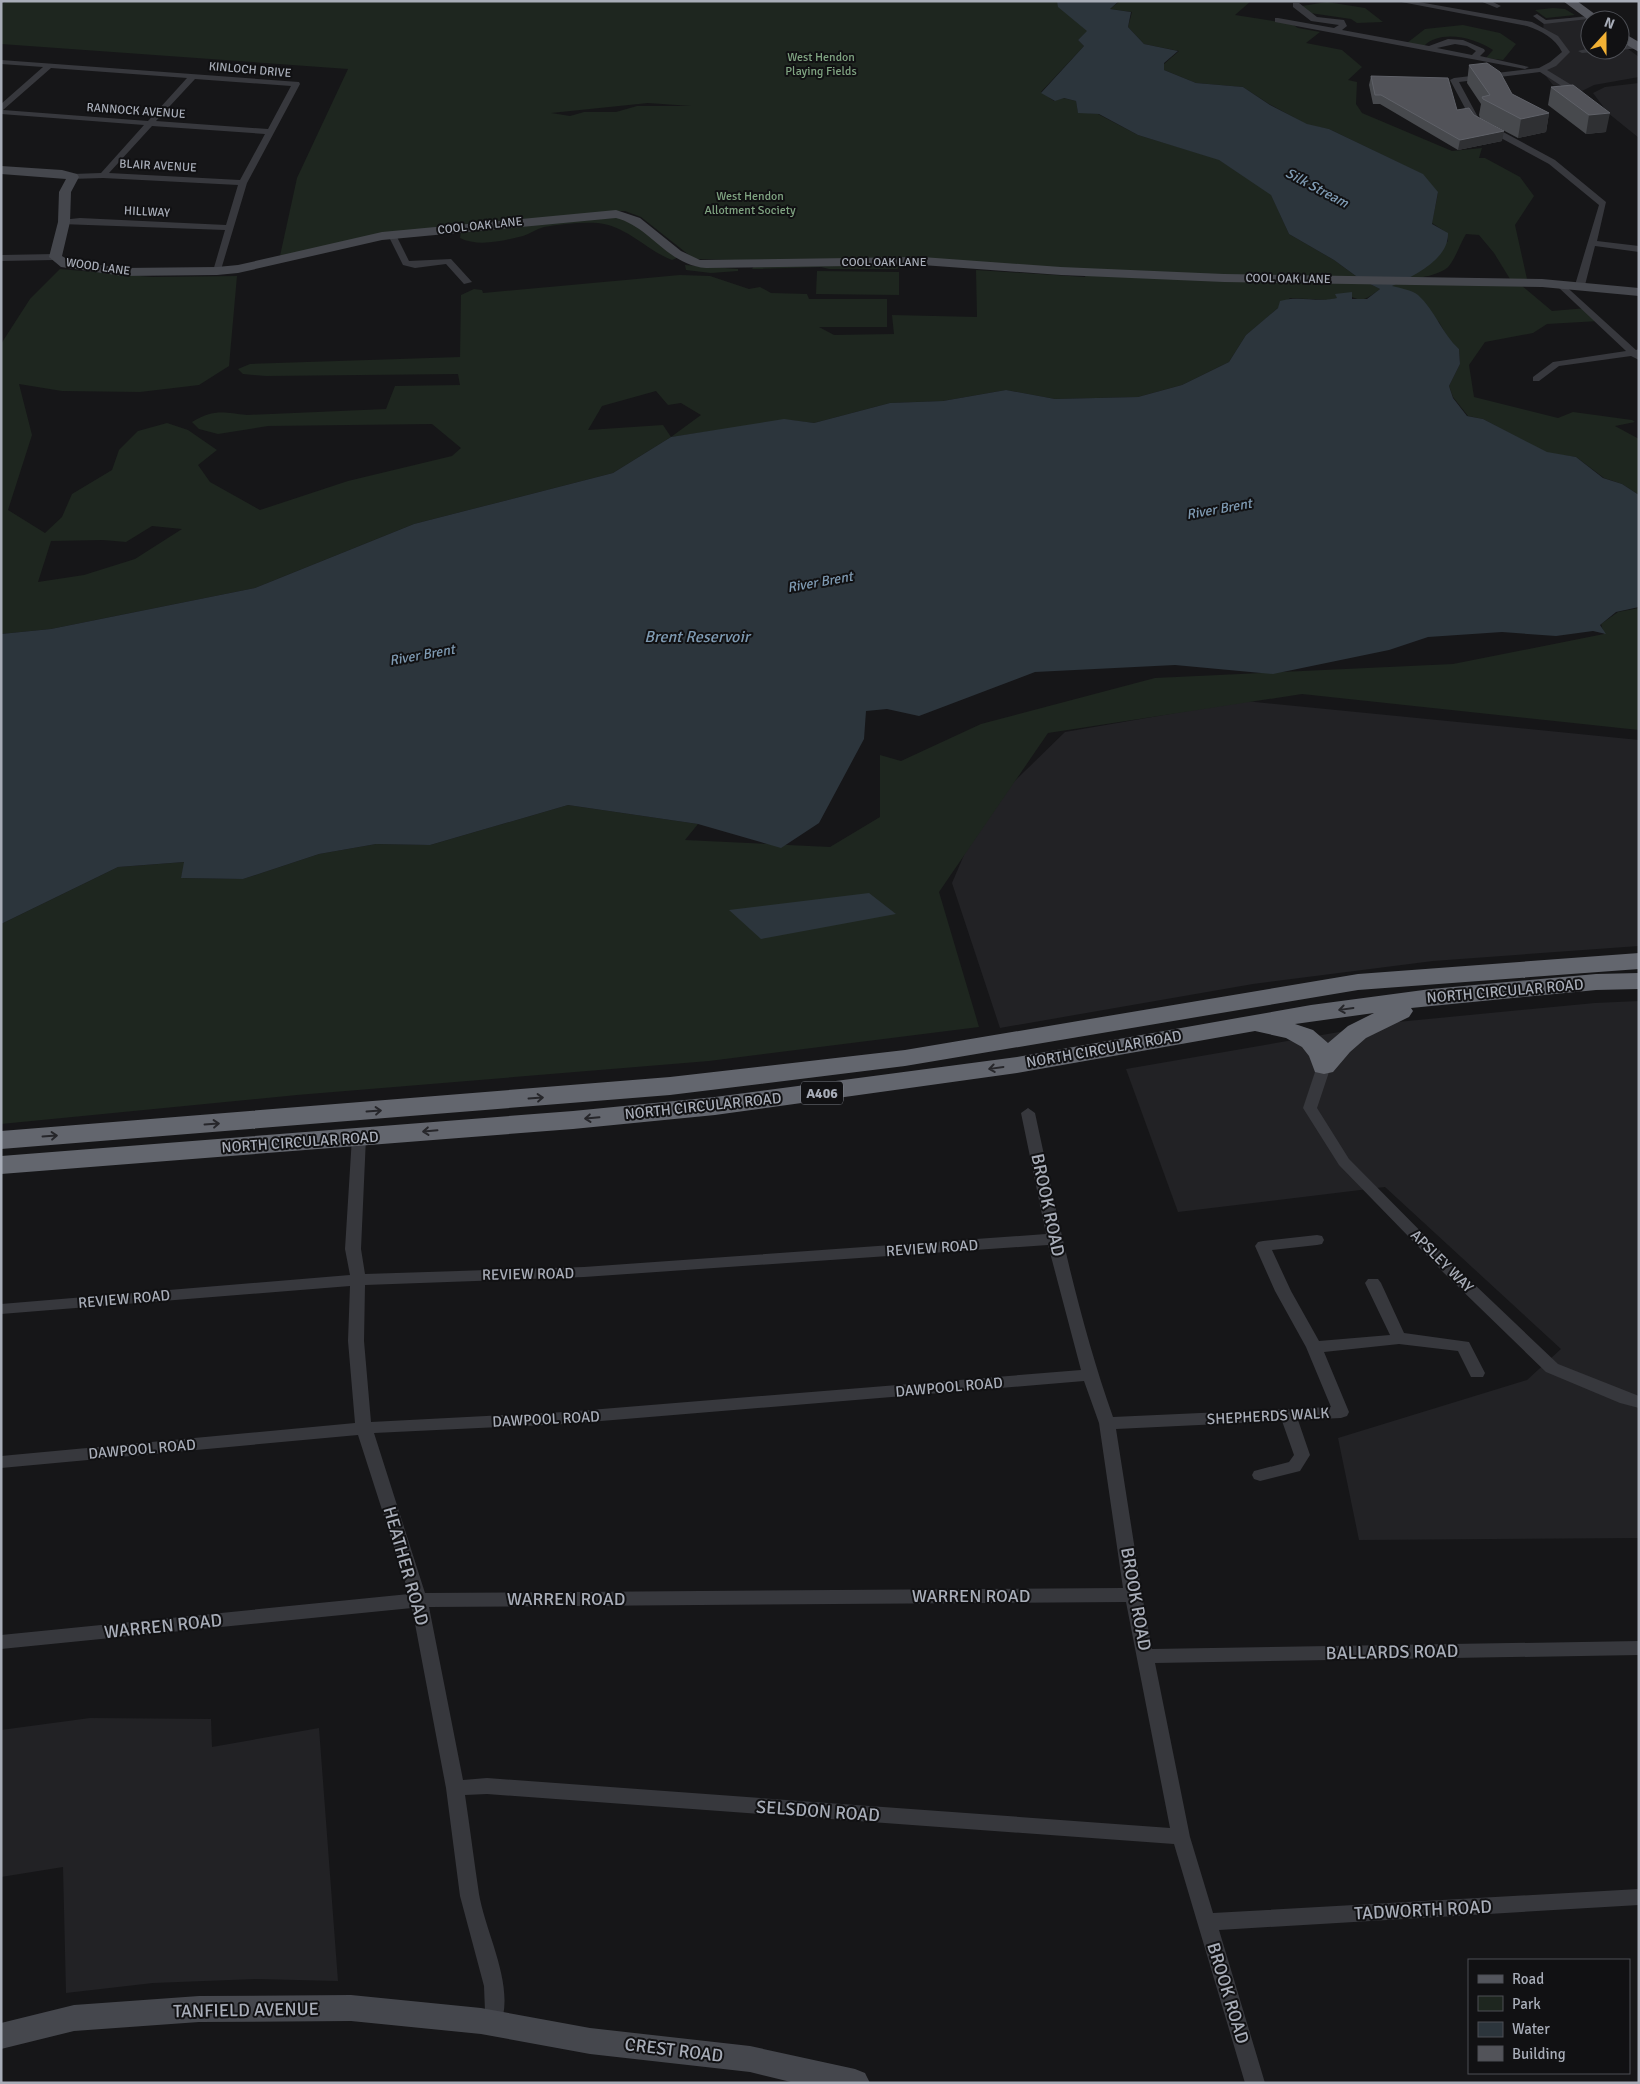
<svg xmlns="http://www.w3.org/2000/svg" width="1640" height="2084" font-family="Signika,sans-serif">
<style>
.built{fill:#222225}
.green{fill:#1e261f;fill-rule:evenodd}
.water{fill:#2c353c}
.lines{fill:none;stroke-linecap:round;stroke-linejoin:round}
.street{fill:#37383d;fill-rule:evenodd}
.secondary{fill:#45474d;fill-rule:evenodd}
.primary{fill:#53555c;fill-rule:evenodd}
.highway{fill:#63666e;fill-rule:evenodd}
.wall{fill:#47494d}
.shaded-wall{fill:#2f3033}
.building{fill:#525359;stroke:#5f6168}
.oneway{stroke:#26262a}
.labels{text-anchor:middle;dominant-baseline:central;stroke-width:4;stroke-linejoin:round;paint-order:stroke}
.far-park-label{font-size:12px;fill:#7fa381;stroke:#111113}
.far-street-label{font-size:12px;fill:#a8adb8;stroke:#111113}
.far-water-label{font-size:14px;font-style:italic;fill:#7f9bb3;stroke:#111113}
.shield{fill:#111113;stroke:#7b7e86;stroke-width:1}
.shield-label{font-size:14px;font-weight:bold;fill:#a8adb8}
.street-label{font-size:15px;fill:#a8adb8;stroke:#111113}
.water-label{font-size:16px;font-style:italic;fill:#7f9bb3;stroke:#111113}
.near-street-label{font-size:18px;fill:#a8adb8;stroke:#111113}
</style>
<rect width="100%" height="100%" fill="#161618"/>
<!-- built -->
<path class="built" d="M1583,16L1590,21V50H1620V43L1639,57V77L1594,85L1580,92L1553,85L1541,70L1566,52L1543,29L1544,22Z
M1639,83V138L1608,113L1593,93L1605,87Z
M1245,701L1639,740V946L1433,961L1253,984L1000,1028L952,883L982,813L1065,732Z
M1639,1001V1538L1359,1540L1338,1438L1527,1380L1561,1349L1385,1187L1178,1212L1126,1069L1397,1022L1595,1003Z
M90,1718L211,1719L212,1747L319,1728L338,1981L257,1979L153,1983L66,1993L63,1867L1,1877V1730Z"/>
<!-- green -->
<path class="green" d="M9,1H1057L1088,31L1078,40L1084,46L1041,92L1054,101L1063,98L1076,101L1078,112L1098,114L1138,135L1218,159L1271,194L1289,234L1334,260L1360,279L1380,289C1355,309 1360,294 1336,294L1338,298L1328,300L1290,298L1246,335L1229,362L1182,385L1138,397L1055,399L1006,390L943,401L890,403L814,423L788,420L671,437L613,473L414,524L255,588L51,629L1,634V344L30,299L60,269L152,277L237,276L229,366L199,385L140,392L62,391L19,384L32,435L8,510L45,533L62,517L72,494L112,470L119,450L138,431L167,423L188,430L217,450L198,465L210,482L260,510L348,481L452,456L461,448L432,424L268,426L218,434L199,429L192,422C213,409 223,412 247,415L386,409L395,386L460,385L458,374L266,376L243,374L238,369L250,364L460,357L461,295L474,289L482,290L483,293L680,275L710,276L749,289L760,287L771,293L807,294L809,299H887V327H819L834,335L894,334L892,315L977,317L976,270L1085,277L1087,269L694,259L641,217L625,211H614L397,232L280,256L297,178L348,69L1,44V4ZM648,103L691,106H637L616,112H584L570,116L551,113ZM656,391L668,405L681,403L701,415L671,437L663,425L588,430L602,406ZM152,526L182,529L135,559L84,575L38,582L51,541L103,540L126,542Z
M1120,1H1251L1235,15L1292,24L1298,28L1320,32L1306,43L1342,50L1362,67L1348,80L1357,82L1356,104L1362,113L1452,151L1482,148L1479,158H1485L1520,177L1534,196L1515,225L1527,279H1510L1494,253L1479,235L1466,234C1460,244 1456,257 1449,266C1441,275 1417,279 1405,279L1448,241L1447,233L1432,223L1438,193L1422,174L1329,129L1308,125L1269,104L1243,87L1196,83L1164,70V64L1179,51L1144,44L1128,27L1132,12L1110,9Z
M1327,2L1365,8L1383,22L1357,23L1351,19L1310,13L1302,6Z
M1553,8L1565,9L1575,15L1546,18L1535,10Z
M1463,25L1500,33L1516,44L1503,60L1486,58L1493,50C1475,38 1441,29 1424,46L1407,43L1425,29Z
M624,217L679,257L672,260C646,250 627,226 598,223C581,222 561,224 544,227C536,229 530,234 523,236C503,241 478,247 460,238L461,231Z
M685,265L738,269V271L711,273L686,270Z
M903,265L897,269H829L821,267L752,269L754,266Z
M817,271L899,272V295L816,294Z
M1397,284L1521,285L1552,311L1587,308L1599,321L1547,324L1533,333L1485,342L1469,365L1474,397L1558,418L1573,412L1632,420L1635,422L1615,426L1639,439V495L1622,484L1604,478L1576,457L1547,453L1483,419L1468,416L1453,397L1449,386L1460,364L1459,349L1449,340L1439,322L1391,286Z
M1639,608V730L1302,694L1048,733L939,892L979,1027L709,1061L297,1095L1,1124V924L118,867L185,862L181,878L243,879L319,854L376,844L430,845L568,805L698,824L685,840L830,847L880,817V755L901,761L981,724L1155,678L1453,664L1604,634L1601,624L1618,612Z"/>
<!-- water -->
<path class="water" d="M1057,1H1119L1110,9L1131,12L1128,27L1144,44L1178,51L1164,63V70L1196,83L1243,87L1270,105L1307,124L1329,129L1423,174L1438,192L1432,224L1448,233C1449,260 1413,276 1392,286C1400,288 1412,290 1418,295C1435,310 1442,334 1459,349L1460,364L1449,386L1453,398L1467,416L1483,419L1547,452L1576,457L1603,478L1622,484L1639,495V607L1616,612L1600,625L1606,634L1593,631L1556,636L1502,632L1428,637L1389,650L1273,674L1175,665L1035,672L919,716L887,709L866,711L864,739L819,823L781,848L698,824L568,805L430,845L376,844L319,854L243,879L181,878L184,862L118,867L1,924V634L51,629L255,588L414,524L613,473L671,437L784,419L814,423L890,403L943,401L1006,390L1055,399L1138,397L1182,385L1229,362L1246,335L1278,308L1280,301C1299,295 1318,303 1337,298L1335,294L1352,292V299H1367L1380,289L1360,279L1334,260L1289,234L1271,195L1219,160L1138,135L1099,114L1078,113L1076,101L1064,98L1055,101L1041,93L1084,46L1078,40L1087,31L1058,7Z
M869,893L896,914L761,939L729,910Z"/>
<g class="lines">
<!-- street -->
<path class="street" d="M1,1H6L1,4Z
M1396,1H1413L1532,22L1558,36L1570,52L1556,66L1547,70L1583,92V96H1577L1540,72L1459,82L1479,119L1555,160L1606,202L1597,241L1639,246V252L1595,246L1585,285L1577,287L1575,285L1599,205L1549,164L1473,123L1450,80L1454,78L1539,68L1550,62L1562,52C1555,38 1542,31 1527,26Z
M1480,1H1491L1501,6L1497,8Z
M1293,3H1299L1317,17L1344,20L1347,26L1342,30L1429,46L1448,39L1463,40L1484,49L1485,51L1480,56L1529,67L1525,69L1275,22V18H1278L1334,28L1339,25L1311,21L1293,7ZM1455,44L1467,46L1476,51L1472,55L1437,48Z
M1537,14L1546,20L1593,16L1597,18L1544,24L1533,16Z
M1639,44V48L1620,50H1619L1620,46Z
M1590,48V50H1594L1593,52L1582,53L1578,51Z
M1,60L299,82L300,84L247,183L220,273L213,271L225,230L61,224V220L80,218L226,225L238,185L103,178L70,179L69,177L73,174L101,173L144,125L1,114V104L43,67L1,64ZM51,68L187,78L148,121L3,110ZM195,79L291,86L268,129L156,121ZM152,126L265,134L240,180L109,173Z
M389,233H395L409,261L451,259L472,282L464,284L446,264L415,268L403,265L388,235Z
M1,255L55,254L59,257L55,260L1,261Z
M1560,281L1636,350L1639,349V360L1631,356L1559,366L1539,381H1533V377L1553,362L1626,351L1557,286L1555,284Z
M1324,1062L1331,1066L1317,1108L1349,1159L1454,1265L1558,1364L1639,1396V1408L1620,1403L1546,1372L1444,1273L1339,1165L1303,1108L1317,1066Z
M1028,1108L1035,1113C1057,1215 1078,1318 1113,1417L1331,1407L1306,1347L1275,1291L1255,1246L1258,1242L1263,1241L1317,1235L1322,1236L1324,1240L1322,1244L1317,1245L1272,1250L1291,1291L1319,1341L1390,1335L1365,1283L1368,1279H1378L1381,1283L1404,1333L1469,1342L1485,1373L1483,1377H1471L1458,1351L1399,1344L1324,1352L1349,1412L1347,1416L1341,1418L1298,1420L1310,1455L1300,1471L1260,1481L1254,1479L1252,1475L1254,1471L1289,1462L1294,1455L1282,1421L1116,1429L1142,1595L1152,1649L1639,1641V1655L1155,1663L1190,1837L1213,1913L1639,1889V1905L1219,1930L1265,2083H1245L1174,1844L487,1794L465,1795C470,1828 474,1861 479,1894C486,1935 517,1989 499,2028L492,2031L485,2028L482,2022L485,2011L484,1986L460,1896L446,1788L412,1608L1,1649V1635L409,1594L358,1435L1,1468V1456L355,1423L348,1341L350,1286L1,1314V1304L350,1275L345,1249L352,1137L359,1132L366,1137L361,1249L365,1274L584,1267L1046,1234L1021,1113ZM1048,1245L1081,1370L565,1412L371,1422L364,1341L365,1285L584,1277ZM1084,1381L1099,1423L1123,1588L425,1593L374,1433L565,1424ZM1126,1602L1170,1828L487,1778L463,1780L429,1607Z"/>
<!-- secondary -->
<path class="secondary" d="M1,166L62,170L77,174L79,177L71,192L70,222L62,256L70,261L123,268L217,267L238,265L382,232L616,210L640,218L681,251L700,260L922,257L1061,267L1224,274L1542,279L1639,288V296L1542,287L1224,282L1061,275L922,265L706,268C667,265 651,227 616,218L382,240L238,273L217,275L123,276L61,267L49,257L58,222L59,192L66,179L1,174Z
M351,1995L481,2008L590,2028L750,2046L855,2069L865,2073L870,2083H795L750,2072L590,2054L481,2034L351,2021L199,2022L74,2031L1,2049V2023L74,2005L199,1996Z"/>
<!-- primary -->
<path class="primary" d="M1563,1H1577L1603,20L1590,21Z
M1620,31L1639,42V52L1620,41Z"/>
<!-- highway -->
<path class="highway" d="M1639,953V969L1358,990L905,1066L670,1095L1,1149V1131L670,1077L905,1050L1358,974Z
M1639,973V989L1596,990L1411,1008L1413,1011L1409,1017L1366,1038L1350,1052L1333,1072L1324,1074L1315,1072L1309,1056L1302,1047L1286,1038L1255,1031L1017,1073L715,1115L573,1129L1,1174V1156L573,1111L715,1097L1017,1057L1311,1005L1431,989L1596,974ZM1374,1013L1348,1026L1328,1043L1313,1030L1295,1024Z"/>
</g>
<!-- wall -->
<path class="wall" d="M1469,65L1512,94L1549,113L1546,132L1518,138L1480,118L1479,115L1481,104L1467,83Z
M1371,76L1457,110L1474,115L1502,141L1458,150L1380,104H1373L1369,85Z
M1573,85L1606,132L1586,134L1548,105L1551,87Z"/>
<!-- shaded-wall -->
<path class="shaded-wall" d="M1549,113L1546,132L1518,138L1521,119Z
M1610,113L1606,132L1586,134L1589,115Z
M1504,131L1502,141L1458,150L1460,140Z"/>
<!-- building -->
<path class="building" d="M1487,63L1500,72L1512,94L1549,113L1521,119L1483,99L1482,97L1490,95L1469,65Z
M1371,76L1448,78L1457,110L1469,108L1474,115L1504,131L1460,140L1381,95H1375Z
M1573,85L1610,113L1589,115L1551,87Z"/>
<!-- one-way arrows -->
<defs><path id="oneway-shaft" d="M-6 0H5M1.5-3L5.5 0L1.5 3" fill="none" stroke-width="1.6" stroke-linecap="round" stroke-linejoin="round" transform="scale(1.25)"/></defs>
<g class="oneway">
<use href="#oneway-shaft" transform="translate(1346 1009) rotate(172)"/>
<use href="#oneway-shaft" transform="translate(996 1068) rotate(172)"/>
<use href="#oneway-shaft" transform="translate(536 1098) rotate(-4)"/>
<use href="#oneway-shaft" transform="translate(374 1111) rotate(-4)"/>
<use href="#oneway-shaft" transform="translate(592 1118) rotate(175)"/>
<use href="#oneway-shaft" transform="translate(212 1124) rotate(-4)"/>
<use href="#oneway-shaft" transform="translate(430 1131) rotate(175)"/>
<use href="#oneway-shaft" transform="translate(50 1136) rotate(-4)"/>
</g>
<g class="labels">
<!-- far-park labels -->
<g class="far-park-label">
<text x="821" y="57">West Hendon<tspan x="821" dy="14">Playing Fields</tspan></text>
<text x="750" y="196">West Hendon<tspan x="750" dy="14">Allotment Society</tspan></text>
</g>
<!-- far-street labels -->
<g class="far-street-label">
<text transform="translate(250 70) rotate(5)">KINLOCH DRIVE</text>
<text transform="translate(136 111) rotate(4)">RANNOCK AVENUE</text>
<text transform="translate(158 166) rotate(3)">BLAIR AVENUE</text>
<text transform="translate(147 212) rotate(3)">HILLWAY</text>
<text transform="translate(480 226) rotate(-6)">COOL OAK LANE</text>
<text x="884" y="262">COOL OAK LANE</text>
<text transform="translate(98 267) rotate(8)">WOOD LANE</text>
<text transform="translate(1288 279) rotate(1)">COOL OAK LANE</text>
</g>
<!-- far-water labels -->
<g class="far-water-label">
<text transform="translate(1317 188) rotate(28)">Silk Stream</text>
<text transform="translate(1219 509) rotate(-10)">River Brent</text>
<text transform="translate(820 582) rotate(-10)">River Brent</text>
<text transform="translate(422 655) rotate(-10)">River Brent</text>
</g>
<!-- shield labels -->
<rect class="shield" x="801" y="1081.5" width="42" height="23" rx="4"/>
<g class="shield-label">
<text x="822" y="1093">A406</text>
</g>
<!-- street labels -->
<g class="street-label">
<text transform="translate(1505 991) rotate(-5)">NORTH CIRCULAR ROAD</text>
<text transform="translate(1104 1049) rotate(-10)">NORTH CIRCULAR ROAD</text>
<text transform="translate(703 1106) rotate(-6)">NORTH CIRCULAR ROAD</text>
<text transform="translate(300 1142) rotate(-4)">NORTH CIRCULAR ROAD</text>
<text transform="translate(932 1248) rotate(-4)">REVIEW ROAD</text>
<text transform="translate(1442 1261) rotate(45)">APSLEY WAY</text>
<text transform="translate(528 1274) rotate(-1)">REVIEW ROAD</text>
<text transform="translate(124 1299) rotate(-5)">REVIEW ROAD</text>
<text transform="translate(949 1387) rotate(-5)">DAWPOOL ROAD</text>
<text transform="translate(1268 1416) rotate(-3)">SHEPHERDS WALK</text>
<text transform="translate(546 1419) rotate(-3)">DAWPOOL ROAD</text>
<text transform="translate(142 1449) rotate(-5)">DAWPOOL ROAD</text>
</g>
<!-- water labels -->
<g class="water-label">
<text x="697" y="637">Brent Reservoir</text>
</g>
<!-- near-street labels -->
<g class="near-street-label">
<text transform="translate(1048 1205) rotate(78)">BROOK ROAD</text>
<text transform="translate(406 1566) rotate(74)">HEATHER ROAD</text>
<text x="971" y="1596">WARREN ROAD</text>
<text x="566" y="1599">WARREN ROAD</text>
<text transform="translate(1136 1599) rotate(80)">BROOK ROAD</text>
<text transform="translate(163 1626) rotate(-6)">WARREN ROAD</text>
<text transform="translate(1392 1652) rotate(-1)">BALLARDS ROAD</text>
<text transform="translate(818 1811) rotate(4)">SELSDON ROAD</text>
<text transform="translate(1423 1910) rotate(-3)">TADWORTH ROAD</text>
<text transform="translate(1228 1993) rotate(73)">BROOK ROAD</text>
<text transform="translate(246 2010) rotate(-1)">TANFIELD AVENUE</text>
<text transform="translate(674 2050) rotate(7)">CREST ROAD</text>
</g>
</g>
<!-- border -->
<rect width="1640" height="2084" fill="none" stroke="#a8adb8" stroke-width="5"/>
<!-- legend -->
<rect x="1468" y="1959" width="162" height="115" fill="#111113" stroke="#4d4f55"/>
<rect x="1478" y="1975" width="25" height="8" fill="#53555c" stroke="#4d4f55"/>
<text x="1512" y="1984" font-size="15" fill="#a8adb8">Road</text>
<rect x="1478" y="1996" width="25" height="15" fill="#1e261f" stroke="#4d4f55"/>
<text x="1512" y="2009" font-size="15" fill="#a8adb8">Park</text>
<rect x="1478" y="2022" width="25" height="15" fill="#2c353c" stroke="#4d4f55"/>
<text x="1512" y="2034" font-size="15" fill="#a8adb8">Water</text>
<rect x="1478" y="2046" width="25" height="15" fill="#525359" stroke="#4d4f55"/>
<text x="1512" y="2059" font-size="15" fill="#a8adb8">Building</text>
<!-- north arrow -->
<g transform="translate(1605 35) rotate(21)"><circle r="24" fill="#111113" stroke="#4d4f55"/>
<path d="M0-4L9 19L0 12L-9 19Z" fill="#f2b134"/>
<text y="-8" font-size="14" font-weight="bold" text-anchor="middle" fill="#a8adb8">N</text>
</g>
</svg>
